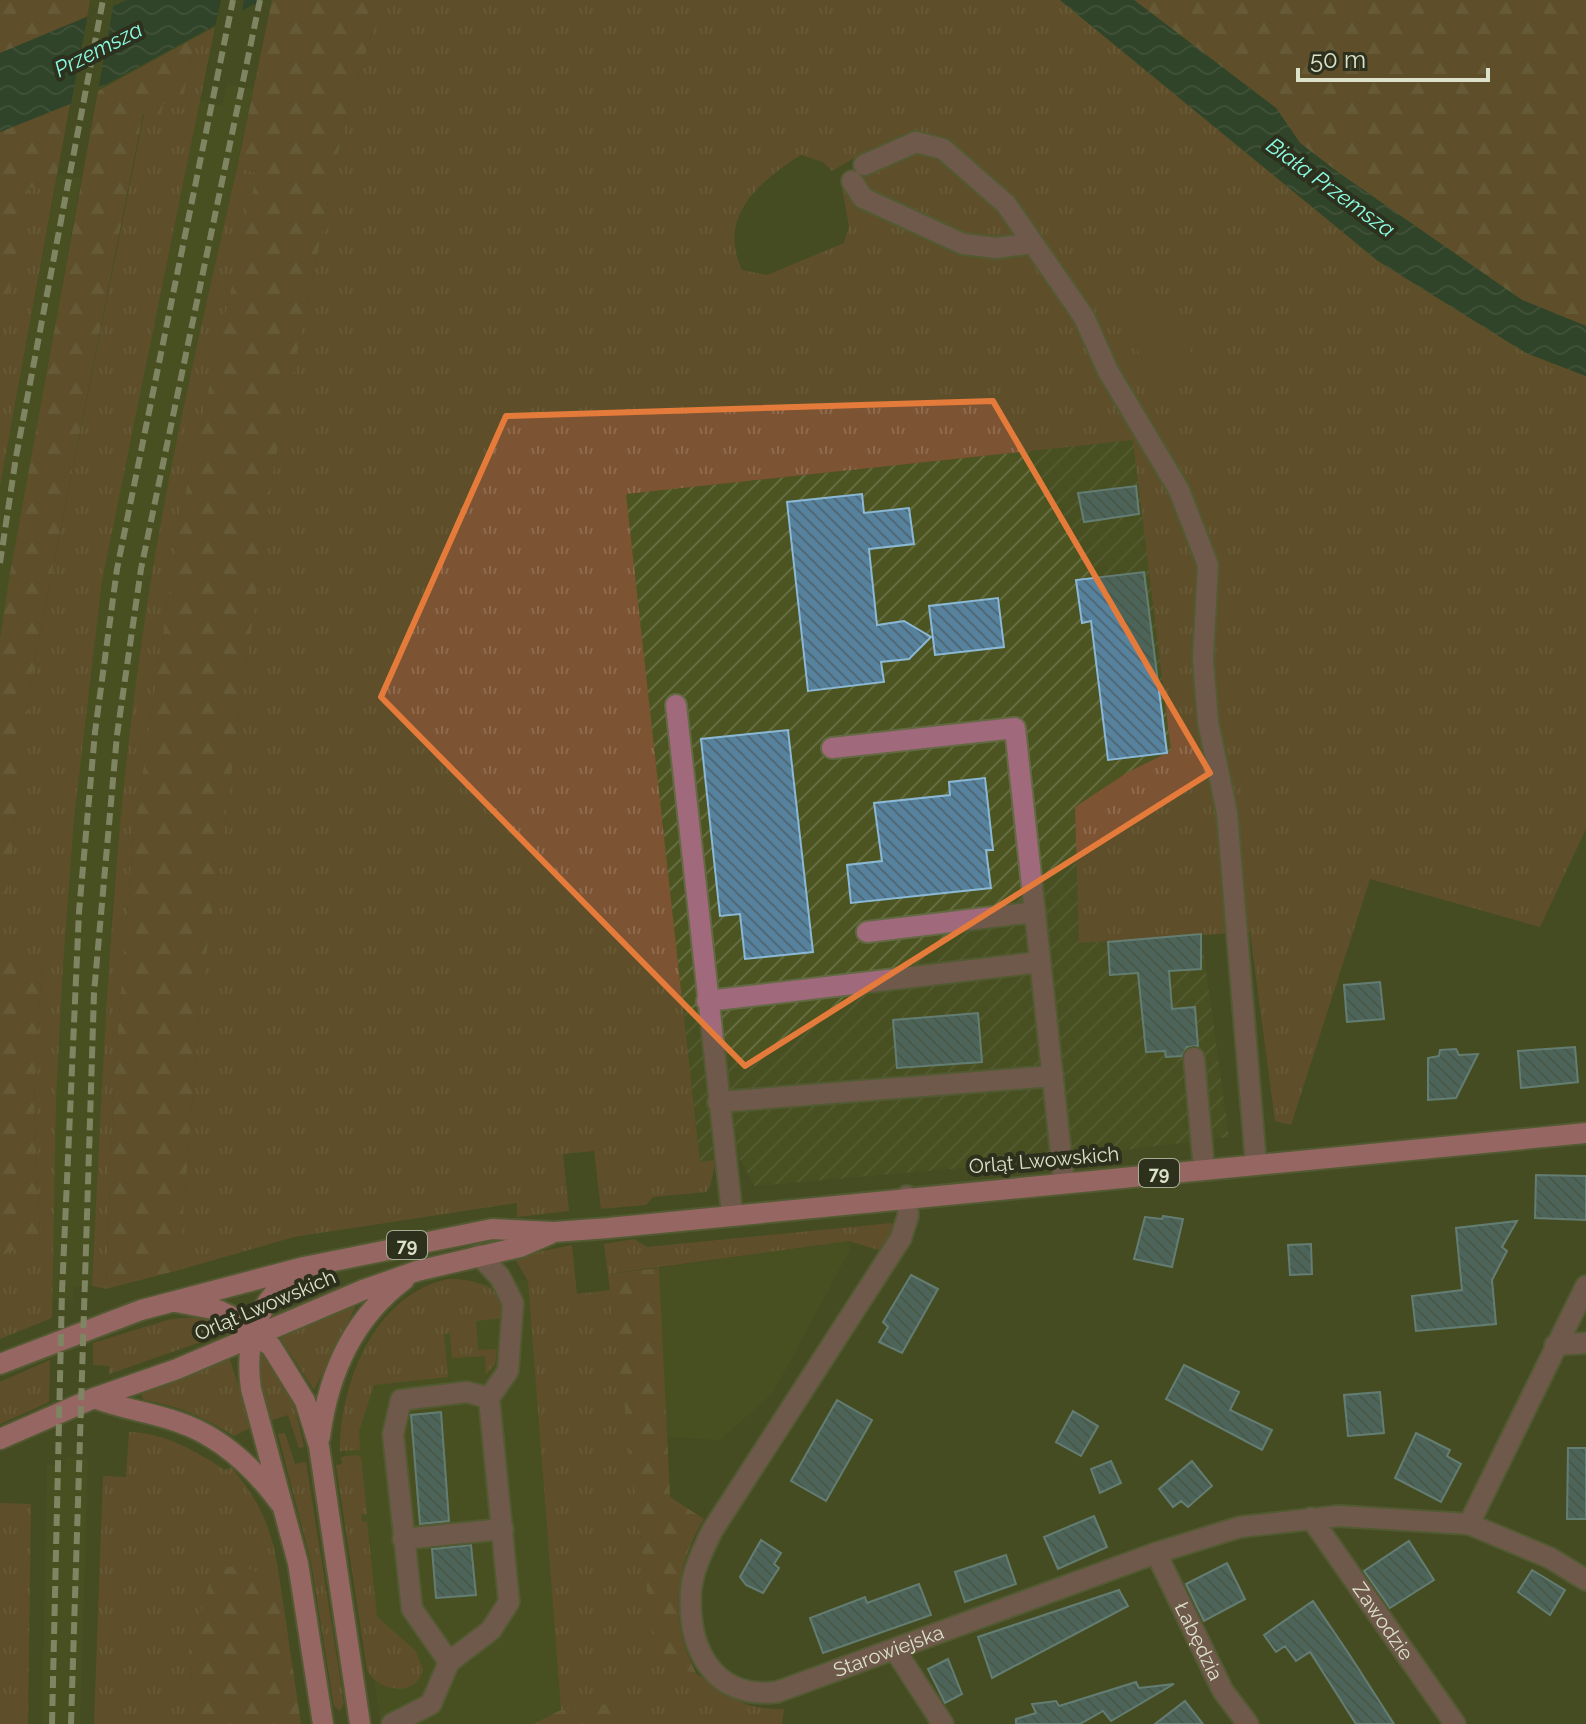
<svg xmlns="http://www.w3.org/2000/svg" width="1586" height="1724" font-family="Raleway,sans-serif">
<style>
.built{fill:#4c5421}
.industrial{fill:url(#industrial-furrows)}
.grass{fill:url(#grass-tufts);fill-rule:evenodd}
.forest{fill:url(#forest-firs)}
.garden{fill:#7c5333}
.water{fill:url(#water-waves)}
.pier{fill:#454c22}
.building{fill:url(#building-back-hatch);stroke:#8bb8d5;stroke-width:2}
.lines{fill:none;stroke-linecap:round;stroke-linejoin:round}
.minor-casing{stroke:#636a43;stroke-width:24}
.major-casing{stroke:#636a43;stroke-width:24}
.minor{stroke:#a1697c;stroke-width:20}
.major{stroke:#f585af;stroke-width:20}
.rail{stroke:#c5caaf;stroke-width:6;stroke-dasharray:12 6;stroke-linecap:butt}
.marked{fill:none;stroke:#e57b3b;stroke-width:6;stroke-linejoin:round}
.labels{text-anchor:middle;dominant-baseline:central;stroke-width:8;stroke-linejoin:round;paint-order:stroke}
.shield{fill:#2c301d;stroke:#a7ac95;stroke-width:2}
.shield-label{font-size:18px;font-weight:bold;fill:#dce1c9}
.street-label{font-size:20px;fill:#dce1c9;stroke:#2c301d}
.water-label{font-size:22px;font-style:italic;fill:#8bfce3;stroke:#2c301d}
</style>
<defs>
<pattern id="industrial-furrows" width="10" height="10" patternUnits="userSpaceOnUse" patternTransform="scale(2)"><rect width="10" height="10" fill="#4c5421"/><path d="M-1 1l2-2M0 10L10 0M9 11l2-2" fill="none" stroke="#656c40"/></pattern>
<pattern id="grass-tufts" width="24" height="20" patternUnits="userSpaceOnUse" patternTransform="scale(2)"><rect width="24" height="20" fill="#7c5333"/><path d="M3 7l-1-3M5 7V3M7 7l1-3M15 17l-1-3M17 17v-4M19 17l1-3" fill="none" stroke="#8e6b4f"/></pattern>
<pattern id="forest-firs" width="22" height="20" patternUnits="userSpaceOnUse" patternTransform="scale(2)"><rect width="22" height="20" fill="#7c5333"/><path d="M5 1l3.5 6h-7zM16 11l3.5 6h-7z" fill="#8e6b4f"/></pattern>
<pattern id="water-waves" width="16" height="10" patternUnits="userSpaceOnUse" patternTransform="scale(2)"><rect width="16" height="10" fill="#173a33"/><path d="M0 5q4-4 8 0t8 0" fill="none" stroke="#38564f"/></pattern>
<pattern id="building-back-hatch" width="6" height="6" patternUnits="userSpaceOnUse" patternTransform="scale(2)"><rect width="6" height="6" fill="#57829e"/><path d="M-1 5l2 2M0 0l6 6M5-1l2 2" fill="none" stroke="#4f6977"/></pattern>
</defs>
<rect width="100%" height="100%" fill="#454c22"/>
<!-- built -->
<path class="built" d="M227,84L253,89L160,532L140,654L112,904L92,1286H74L73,1300H52L56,1099L63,966L74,819L102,581L200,101L222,106Z
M58,174L81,178L0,639V486Z
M849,1241L850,1250L773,1393L720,1440L665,1437L659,1268Z
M528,1280L561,1710L533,1724H381L341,1474L361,1370L455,1287Z
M65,1457L88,1458L80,1724H42L47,1465H65Z"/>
<!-- industrial -->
<path class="industrial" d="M1134,440L1171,751L1128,772L1080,943L1201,934L1229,1137L1029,1162L755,1186L739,1158L700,1162L625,494Z"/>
<!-- grass -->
<path class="grass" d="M382,0H1060L1378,261L1526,353L1586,376V829L1540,927L1370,879L1291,1125L1275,1121L1250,932L1079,943L1075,807L1128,772L1171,751L1133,440L626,494L700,1162L716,1160L710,1187L706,1192L653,1197L646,1205L601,1209L594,1151L563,1154L569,1211L517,1217V1203L294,1237L179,1270L200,1001L274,466L345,119ZM801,155L823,162L832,171L858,156L868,172L842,188L849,226L844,243L767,275L742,270C717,217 759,181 801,155Z
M215,27L102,581L74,819L63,966L56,1099L52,1318L0,1339V1256L40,1238L34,1102L42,963L0,958L33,668L144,114L163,104L181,107L196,37Z
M237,168L257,173L180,518L133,839L114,1078L106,1289L92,1286C103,1074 110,864 140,654C162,490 201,329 237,168Z
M29,186L54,191L0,486V338Z
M892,1223L893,1234L878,1250L849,1241L608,1274L604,1244L634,1239L647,1247Z
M572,1245L577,1294L610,1290L656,1662C669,1666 687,1668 698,1675C734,1697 737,1709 784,1709L782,1724H624L621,1702L561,1710L528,1281L514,1257Z
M448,1279C474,1279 505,1285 505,1318L476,1321L478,1350L497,1349L495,1364L486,1374L485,1356L452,1358L450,1333L444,1334L448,1377L374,1385L359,1431L360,1450L340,1451C340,1383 374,1295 448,1279Z
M355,1304V1308L314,1390L279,1336Z
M198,1317L230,1324L235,1330L109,1374V1366L93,1365V1343L171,1319Z
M258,1352C287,1364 298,1420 304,1447L299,1448L288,1415L272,1420L258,1374Z
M229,1357L252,1427L234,1436C205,1418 178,1405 144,1400L141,1394Z
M50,1360L49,1402L0,1424V1382Z
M129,1432C164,1432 197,1452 225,1470L231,1467C264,1506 273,1533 280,1582L241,1566L189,1651L196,1724H94L103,1476L126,1477Z
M285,1433L295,1464L306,1462L344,1703L340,1711L334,1706L311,1562L278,1434Z
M357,1455L361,1458L367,1514L361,1515L362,1522L367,1521L377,1617L415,1650L423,1669C417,1698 378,1692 367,1670L336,1465L342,1464L341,1457Z
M0,1503L31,1504L28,1724H0Z"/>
<!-- forest -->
<path class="forest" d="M0,0H90L87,18L0,53Z
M272,0H382L345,119L274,466L200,1001L179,1270L106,1289L114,1078L133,839L180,518L257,173L237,168Z
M1134,0H1586V326L1522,300L1339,173L1300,143L1276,108Z
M196,37L181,107L163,104L160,117L143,114L33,668L0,958L42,963L34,1102L40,1239L0,1256V639L10,574L98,91Z
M70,104L54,191L29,187L0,338V132Z
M659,1268L670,1497L704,1519C674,1568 669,1622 696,1673L656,1663L608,1274Z
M241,1566L280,1582L301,1724H196L189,1651L214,1568Z
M621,1702L624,1724H533L561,1710Z"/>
<!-- garden -->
<path class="garden" d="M1160,292L1196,362L1154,384L1119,313Z"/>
<!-- water -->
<path class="water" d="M127,0H262L70,104L0,132V53Z
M1060,0H1134L1276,108L1300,143L1339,173L1522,300L1586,326V376L1526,353L1378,261Z"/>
<!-- pier -->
<path class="pier" d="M221,0H244L241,17L214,32Z
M114,2L97,96L70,109L88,13Z"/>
<!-- building -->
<path class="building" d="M1136,486L1139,514L1084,522L1078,493Z
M862,494L864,513L909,508L914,544L869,549L877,625L904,621L931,637L909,659L881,662L884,682L808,691L787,502Z
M1144,572L1167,753L1108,760L1091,621L1082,623L1076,580Z
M998,598L1004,647L935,655L929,606Z
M788,730L813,952L745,959L740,914L720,916L701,739Z
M985,778L993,850H986L991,888L851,903L847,865L882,861L874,803L950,795L949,782Z
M1201,934V969L1169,971L1172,1009L1195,1007L1198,1046L1187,1047L1182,1056L1166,1057L1165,1051L1146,1052L1138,973L1110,975L1108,942Z
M1380,982L1384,1019L1347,1022L1344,985Z
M978,1013L982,1062L897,1068L893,1020Z
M1575,1047L1578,1082L1521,1088L1518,1051Z
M1456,1049L1459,1055L1478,1054L1456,1098L1428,1100V1058L1439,1056L1440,1050Z
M1536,1175L1586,1176V1220L1535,1218Z
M1163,1216L1183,1219L1172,1267L1134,1259L1145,1217L1162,1219Z
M1517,1221L1502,1247L1507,1251L1492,1280L1496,1324L1416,1331L1412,1296L1462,1290L1456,1228Z
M1311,1244L1312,1274L1290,1275L1288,1245Z
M911,1275L938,1289L902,1353L879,1342L888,1327L883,1322Z
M1184,1365L1239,1392L1230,1410L1272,1430L1262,1450L1166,1399Z
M1380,1392L1384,1433L1348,1436L1344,1395Z
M837,1400L872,1420L826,1501L791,1481Z
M1073,1411L1098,1426L1081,1456L1056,1442Z
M441,1412L449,1521L420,1524L411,1415Z
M1416,1433L1450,1450L1447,1456L1461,1464L1441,1502L1395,1478Z
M1568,1448H1586V1519H1567Z
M1111,1461L1121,1483L1100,1493L1091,1469Z
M1192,1461L1212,1486L1188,1507L1181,1501L1173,1507L1159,1489Z
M1094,1516L1107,1547L1058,1569L1044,1537Z
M761,1540L781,1553L774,1564L779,1568L763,1593L746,1585L740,1577Z
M1409,1541L1434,1580L1390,1608L1364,1571Z
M471,1545L476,1595L436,1598L432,1549Z
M1006,1555L1016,1584L965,1602L955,1572Z
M1227,1563L1245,1599L1204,1621L1186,1584Z
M1532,1570L1565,1590L1550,1615L1518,1592Z
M919,1584L931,1615L823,1653L810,1618L865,1597L867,1603Z
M1119,1590L1128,1606L992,1678L978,1637Z
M1313,1601L1349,1654L1394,1724H1356L1310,1652L1296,1661L1285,1646L1276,1652L1264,1635Z
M948,1659L962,1694L945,1703L928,1669Z
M1136,1682L1139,1688L1174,1684L1111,1721L1103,1711L1080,1724H1016V1719L1036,1713L1032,1704L1056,1701L1059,1706Z
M1185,1701L1203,1724H1155Z"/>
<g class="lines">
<defs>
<g id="minor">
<path d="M864,165L916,142L943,149L1006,204L1084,317L1108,371L1179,490L1208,565L1203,659L1208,722L1227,813L1256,1164"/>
<path d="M852,181L863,198L963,244L997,248L1032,243"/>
<path d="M676,705L732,1213"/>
<path d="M832,748L1015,728L1064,1182"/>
<path d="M867,932L1035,912"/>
<path d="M707,1001L1040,962"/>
<path d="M1194,1058L1204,1169"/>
<path d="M718,1102L1053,1076"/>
<path id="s1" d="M907,1196L908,1216L901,1238L712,1531C703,1550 693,1569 691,1590C687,1648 713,1700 777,1692L1156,1553L1240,1527L1339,1516L1469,1524L1550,1558L1586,1580"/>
<path d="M1555,1345L1586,1343"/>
<path id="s2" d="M1311,1518L1455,1724"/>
<path d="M1469,1524L1586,1286"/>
<path d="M403,1539L503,1529"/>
<path id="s3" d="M1156,1553L1223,1691L1248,1724"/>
<path d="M895,1650L943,1724"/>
<path d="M449,1662L412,1609L393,1434L401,1400L467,1392L489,1398"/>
<path d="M392,1724L431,1704L449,1662L491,1630L509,1602L489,1398L508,1371L513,1303L500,1277L479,1255"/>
</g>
<path id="major" d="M297,1272C257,1302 244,1340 251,1389L298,1563L323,1724
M176,1302L218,1310L242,1321L253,1335L271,1346L305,1401L319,1446L360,1724
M0,1364L141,1310L304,1267L492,1229L554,1232L608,1228L1586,1133
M94,1398C122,1409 150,1412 178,1422C220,1436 254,1468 280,1503
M320,1437C328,1375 352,1319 404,1280
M0,1439L94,1398L177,1369L363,1290L417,1271L520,1247L550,1234"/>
</defs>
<!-- minor casing -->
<use href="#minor" class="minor-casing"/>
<!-- major casing -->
<use href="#major" class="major-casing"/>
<!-- minor -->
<use href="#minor" class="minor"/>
<!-- major -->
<use href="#major" class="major"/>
<!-- rail -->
<path class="rail" d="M0,563L16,457L103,0
M52,1724L62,1292L79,912L95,732L117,569L233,0
M71,1724L94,993L117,735L141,569L260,0"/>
</g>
<!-- marked area -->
<path d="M0 0H1586V1724H0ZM993,401L1210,773L745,1066L381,697L506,416Z" fill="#454c22" fill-opacity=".55" fill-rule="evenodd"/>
<path class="marked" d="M993,401L1210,773L745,1066L381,697L506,416Z"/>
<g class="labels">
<!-- shield labels -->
<g class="shield">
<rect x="1139" y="1159" width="40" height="28" rx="6"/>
<rect x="387" y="1231" width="40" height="28" rx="6"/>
</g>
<g class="shield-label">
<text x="1159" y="1173">79</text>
<text x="407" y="1245">79</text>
</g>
<!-- street labels -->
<g class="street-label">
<text transform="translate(1044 1160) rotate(-5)">Orląt Lwowskich</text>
<text transform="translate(265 1305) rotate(-23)">Orląt Lwowskich</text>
<text stroke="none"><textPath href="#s2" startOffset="126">Zawodzie</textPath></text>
<text stroke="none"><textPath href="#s3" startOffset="98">Łabędzia</textPath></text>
<text stroke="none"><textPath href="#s1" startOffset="730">Starowiejska</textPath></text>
</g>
<!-- water labels -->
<g class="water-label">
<text transform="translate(98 49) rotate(-27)">Przemsza</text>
<text transform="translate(1331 187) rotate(36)">Biała Przemsza</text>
</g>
</g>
<!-- scale -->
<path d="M1298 68v12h190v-12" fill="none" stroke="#dce1c9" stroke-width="4"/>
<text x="1310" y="68" font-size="24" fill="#dce1c9" stroke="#2c301d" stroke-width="6" paint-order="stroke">50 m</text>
</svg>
